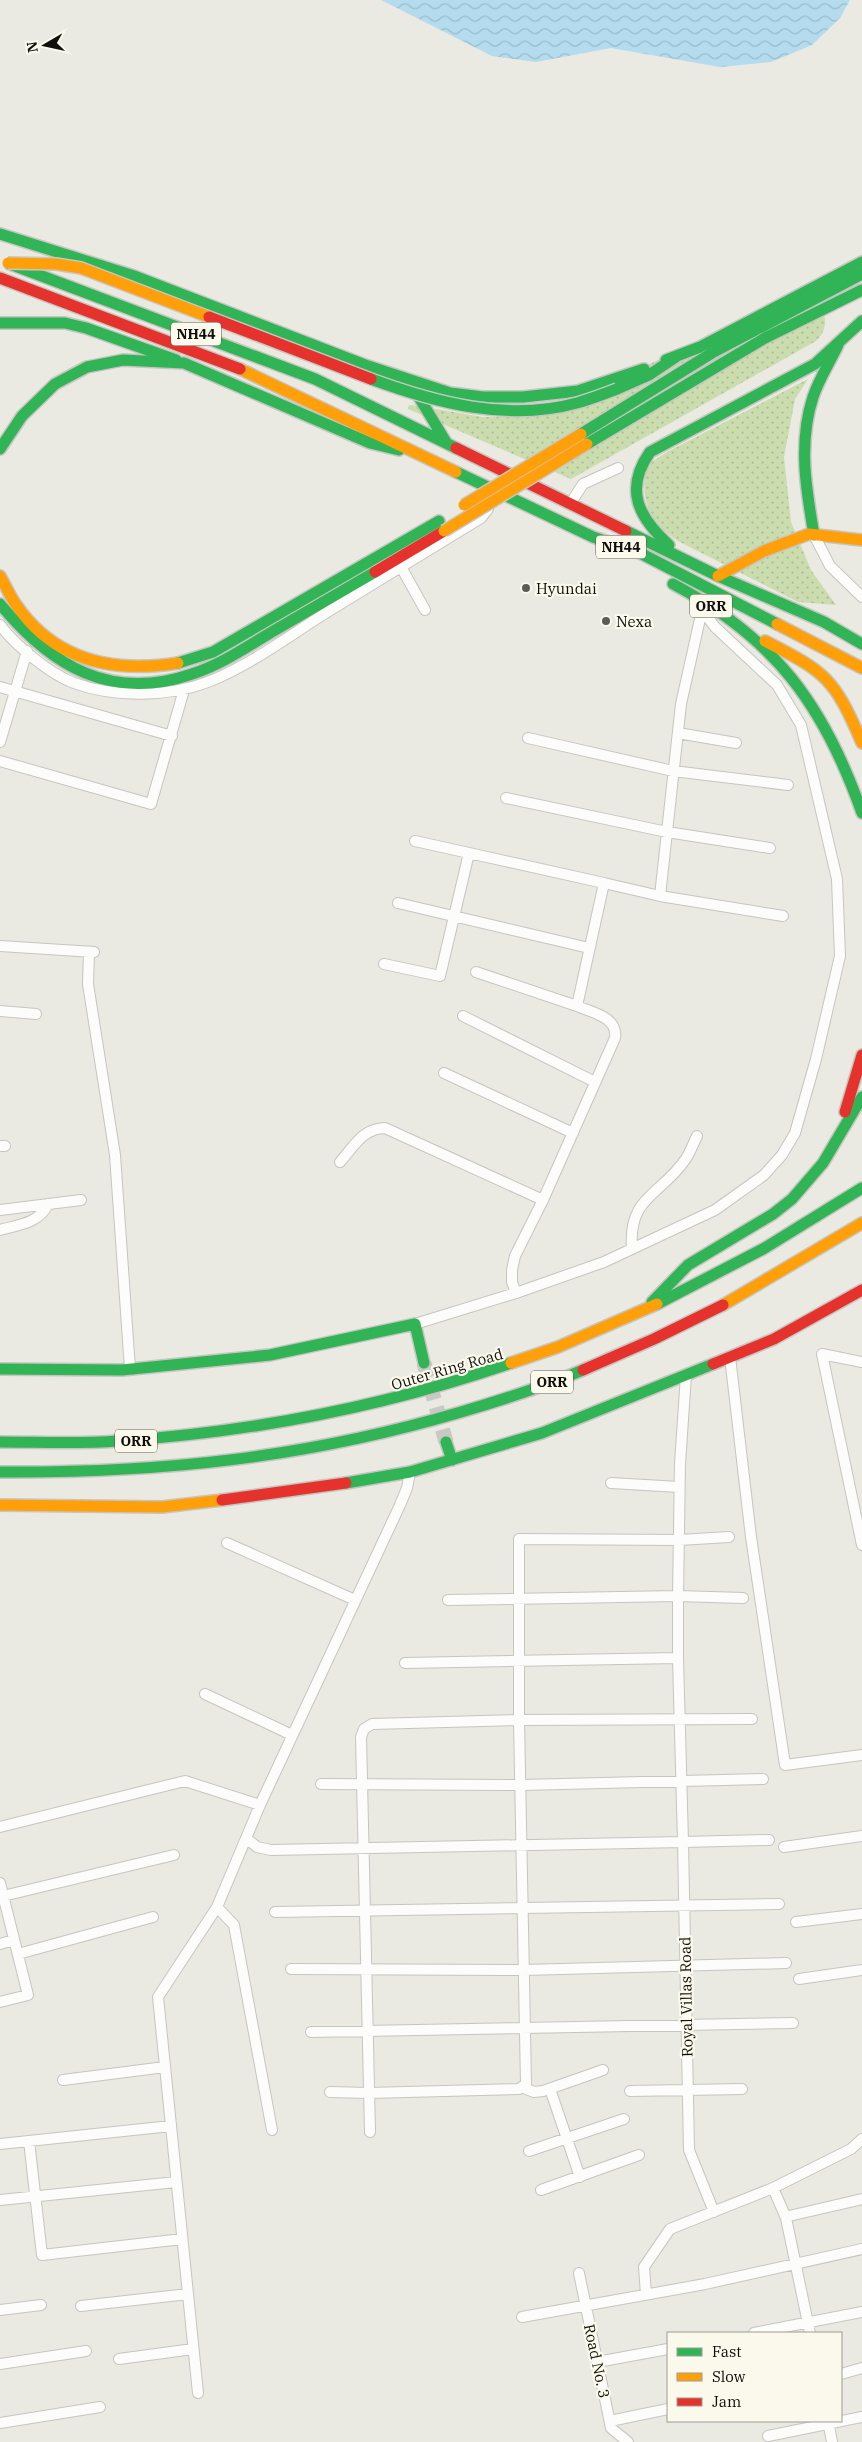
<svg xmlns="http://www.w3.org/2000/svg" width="862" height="2442" font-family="'IBM Plex Serif',serif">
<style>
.grass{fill:url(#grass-dots)}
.water{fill:url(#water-waves)}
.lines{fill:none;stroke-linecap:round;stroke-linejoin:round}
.secondary-tunnel{stroke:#c9c8c2;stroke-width:15;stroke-dasharray:15 8;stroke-linecap:butt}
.street-casing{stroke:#c6c5c0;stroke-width:12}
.fast-casing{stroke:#c6c5c0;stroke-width:14}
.slow-casing{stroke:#c6c5c0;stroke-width:14}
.jam-casing{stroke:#c6c5c0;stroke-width:14}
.street{stroke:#fcfcfb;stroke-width:10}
.fast{stroke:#30b455;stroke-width:11}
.slow{stroke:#ff9f0a;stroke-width:11}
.jam{stroke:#e5322d;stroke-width:11}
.fast-bridge-casing{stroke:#c8c7c4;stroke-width:14;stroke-linecap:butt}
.slow-bridge-casing{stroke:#c8c7c4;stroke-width:14;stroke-linecap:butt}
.jam-bridge-casing{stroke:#c8c7c4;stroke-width:14;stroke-linecap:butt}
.fast-bridge{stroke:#30b455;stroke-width:11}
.slow-bridge{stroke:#ff9f0a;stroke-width:11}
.jam-bridge{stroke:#e5322d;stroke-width:11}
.poi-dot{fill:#5c5b56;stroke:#fbf8ec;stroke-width:2}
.labels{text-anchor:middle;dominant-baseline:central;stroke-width:4.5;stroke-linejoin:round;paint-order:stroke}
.shield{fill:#fbf8ec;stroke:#56554e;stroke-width:1}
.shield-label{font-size:14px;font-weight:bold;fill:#100f0b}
.poi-label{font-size:15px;fill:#100f0b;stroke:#fbf8ec;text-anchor:start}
.street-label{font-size:15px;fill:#100f0b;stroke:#fbf8ec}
</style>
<defs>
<pattern id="grass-dots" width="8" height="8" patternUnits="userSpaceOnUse" patternTransform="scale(1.25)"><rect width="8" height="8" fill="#cbddae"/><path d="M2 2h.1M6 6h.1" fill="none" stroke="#adbc94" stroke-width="1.8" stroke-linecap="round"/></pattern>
<pattern id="water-waves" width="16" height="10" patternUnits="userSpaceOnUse" patternTransform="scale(1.25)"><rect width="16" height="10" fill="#b4dcee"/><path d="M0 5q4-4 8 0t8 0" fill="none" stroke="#9abccb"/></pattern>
</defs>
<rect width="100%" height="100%" fill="#eae9e2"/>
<!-- grass -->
<path class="grass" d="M815,290C822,310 833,324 816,341L571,479L408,409L409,405H412L483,417L533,416Z
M808,379L795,399L784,457L791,522L811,570L836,605L798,602L678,541C649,522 639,499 647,465L667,452Z"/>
<!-- water -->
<path class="water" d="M381,0H850L840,18L812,45L771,62L720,67L611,48L536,62L492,56Z"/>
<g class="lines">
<!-- secondary-tunnel -->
<path class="secondary-tunnel" d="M424,1363L446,1442"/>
<defs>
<path id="street" d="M570,504L583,484L618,468
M814,535L830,566L862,597
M401,567L425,610
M0,625C16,646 50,674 74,683C115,698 168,697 208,682C251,665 290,635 329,611C380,580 430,549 481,518L488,509
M0,687L172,736
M678,733L736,743
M528,738L673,771L788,785
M0,742L27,651
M0,761L151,804L184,690
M506,798L667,832L770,848
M415,841L469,853
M660,896L783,916
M398,903L589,948
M0,946L94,952
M89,952L88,984L115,1155L130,1369
M384,964L440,976L469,853L604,883
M476,972L577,1006
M0,1011L36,1014
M463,1016L595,1082
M444,1073L573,1133
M0,1146H5
M340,1162C355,1145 362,1129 385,1128L543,1200
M0,1210L81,1200
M0,1230C18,1225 40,1223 48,1204
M632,1249C628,1196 660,1196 685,1160C690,1153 693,1144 697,1136
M516,1293L512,1282V1270L515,1256L543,1200L615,1038C618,1017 593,1013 577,1006L604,883L660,896L681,704L702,610
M415,1324L516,1293L604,1262L715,1210L764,1175L782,1155L795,1133L816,1059L840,956L837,879L801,725L777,685L715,627L702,610L700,599
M730,1357L751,1537L785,1765L862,1755
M862,1362L822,1354L862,1545
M611,1483L679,1487
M227,1543L355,1600
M448,1600L678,1596L680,1464L686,1375
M405,1663L678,1658
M205,1694L292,1735
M321,1784L522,1785L763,1779
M0,1827L185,1781L260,1805
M246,1838L257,1847L271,1850L683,1842L678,1658V1596L743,1598
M784,1847L862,1836
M0,1883L28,1995L0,2002
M3,1896L174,1855
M217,1907L234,1925L272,2130
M275,1912L779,1904
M796,1922L862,1914
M0,1944L14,1940
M18,1954L153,1917
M291,1969L524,1970L786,1963
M799,1979L862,1970
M311,2032L793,2023
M63,2080L165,2067
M524,2088L534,2092L543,2091L603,2070
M550,2089L580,2177
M630,2091L742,2089
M330,2092L369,2093L519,2089L526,2084L519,1720V1539L679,1540L729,1537
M370,2132L361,1737L364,1729L372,1724L519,1720L752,1719
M29,2141L42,2255L182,2239
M0,2144L171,2126
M529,2151L624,2119
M773,2188L786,2218
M541,2190L639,2155
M0,2200L176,2182
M714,2212L689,2150L683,1842L769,1840
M579,2273L611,2428L628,2442
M646,2294L644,2267L670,2229L773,2188L851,2149L862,2139
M81,2306L188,2294
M0,2310L41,2305
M522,2317L705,2284L862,2249
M754,2333L862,2312
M810,2333L786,2218L789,2216L862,2199
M119,2359L193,2349
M597,2362L668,2349
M0,2364L86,2351
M841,2374L862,2368
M198,2393L158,1997L217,1907L260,1805L400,1505L407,1488L410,1472
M610,2421L668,2409
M828,2421L832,2442
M0,2423L100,2407
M768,2436L862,2417"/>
<path id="fast" d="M0,234L134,276L365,365L450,393L483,397H523L578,391L644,369
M10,264L315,379L456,448
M0,323H65L86,328L176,360
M666,360L700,347L862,262
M408,379L446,442
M617,389L649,375L676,357
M581,434L712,353L862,274
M587,444L765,338L862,290
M0,449L22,416L55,384L87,367L123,360L184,363L370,443L399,450
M456,472L593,537L640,553L777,624
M626,531L718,576L824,622L862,644
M814,535C806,489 798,443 813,397C819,379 830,362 838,345
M669,545C638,517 624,489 650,452L815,364L862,321
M673,584C775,638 824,705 862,813
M0,604C51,666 111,702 192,674C220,665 245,648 270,633C305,613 340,592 375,572
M178,663L213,652L439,521
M652,1302L688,1265L773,1214L792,1199L823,1163L862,1097
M657,1304L763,1249L862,1188
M0,1369L122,1370L270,1355L415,1324L424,1363
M0,1442C39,1442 79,1444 118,1441C252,1432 383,1407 511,1363
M446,1442L452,1460
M0,1472C161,1473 305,1458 461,1412C502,1400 543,1387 583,1370
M346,1483L410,1472L542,1433L713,1364"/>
<path id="slow" d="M240,369L456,472
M0,576C6,586 10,597 17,606C56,662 115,673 178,663
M718,576L764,551L809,534L862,540
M777,624L862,668
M765,641C827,673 834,678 862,743
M723,1305L862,1223
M511,1363L558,1347L657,1304
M0,1505L162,1507L222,1500"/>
<path id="jam" d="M0,278L240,369
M456,448L626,531
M375,572L444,531
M845,1112L862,1055
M713,1364L774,1339L862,1290
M583,1370L654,1339L723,1305
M222,1500L346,1483"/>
</defs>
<!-- street casing -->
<use href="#street" class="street-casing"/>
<!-- fast casing -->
<use href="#fast" class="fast-casing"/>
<!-- slow casing -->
<use href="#slow" class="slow-casing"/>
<!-- jam casing -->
<use href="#jam" class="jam-casing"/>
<!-- street -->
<use href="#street" class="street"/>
<!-- fast -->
<use href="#fast" class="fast"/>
<!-- slow -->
<use href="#slow" class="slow"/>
<!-- jam -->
<use href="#jam" class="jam"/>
<defs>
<path id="fast-bridge" d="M371,379C436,403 508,422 577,403C591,399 604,394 617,389"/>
<path id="slow-bridge" d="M8,263L56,264L81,268L209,317
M464,505L581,434
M444,531L587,444"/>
<path id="jam-bridge" d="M209,317L371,379"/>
</defs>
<!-- fast-bridge casing -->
<use href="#fast-bridge" class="fast-bridge-casing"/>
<!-- slow-bridge casing -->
<use href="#slow-bridge" class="slow-bridge-casing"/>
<!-- jam-bridge casing -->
<use href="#jam-bridge" class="jam-bridge-casing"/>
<!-- fast-bridge -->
<use href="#fast-bridge" class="fast-bridge"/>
<!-- slow-bridge -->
<use href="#slow-bridge" class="slow-bridge"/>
<!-- jam-bridge -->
<use href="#jam-bridge" class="jam-bridge"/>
</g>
<!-- markers -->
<g class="poi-dot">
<circle cx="526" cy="588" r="5"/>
<circle cx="606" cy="621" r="5"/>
</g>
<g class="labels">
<!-- shield labels -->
<g class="shield">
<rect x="171" y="322.5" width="50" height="23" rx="4"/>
<rect x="596" y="535.5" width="50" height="23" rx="4"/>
<rect x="690" y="594.5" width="42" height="23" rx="4"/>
<rect x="531" y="1370.5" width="42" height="23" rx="4"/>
<rect x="115" y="1429.5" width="42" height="23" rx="4"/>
</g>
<g class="shield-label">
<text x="196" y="334">NH44</text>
<text x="621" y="547">NH44</text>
<text x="711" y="606">ORR</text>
<text x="552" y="1382">ORR</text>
<text x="136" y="1441">ORR</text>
</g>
<!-- poi labels -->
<g class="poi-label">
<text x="536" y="588">Hyundai</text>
<text x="616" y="621">Nexa</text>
</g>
<!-- street labels -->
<g class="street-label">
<text transform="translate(447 1369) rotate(-16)">Outer Ring Road</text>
<text transform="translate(686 1997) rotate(-91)">Royal Villas Road</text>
<text transform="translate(597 2361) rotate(78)">Road No. 3</text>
</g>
</g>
<!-- legend -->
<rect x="667" y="2332" width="175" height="90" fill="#fbf8ec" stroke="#9d9b92"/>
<rect x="677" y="2348" width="25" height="8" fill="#30b455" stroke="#9d9b92"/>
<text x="712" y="2357" font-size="15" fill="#100f0b">Fast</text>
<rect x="677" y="2373" width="25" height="8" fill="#ff9f0a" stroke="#9d9b92"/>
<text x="712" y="2382" font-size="15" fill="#100f0b">Slow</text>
<rect x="677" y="2398" width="25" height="8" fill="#e5322d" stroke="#9d9b92"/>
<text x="712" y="2407" font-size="15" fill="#100f0b">Jam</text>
<!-- north arrow -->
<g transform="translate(45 45) rotate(261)" stroke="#fbf8ec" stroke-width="4" paint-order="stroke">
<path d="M0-4L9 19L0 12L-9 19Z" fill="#100f0b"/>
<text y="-8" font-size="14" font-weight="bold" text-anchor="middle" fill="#100f0b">N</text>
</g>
</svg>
